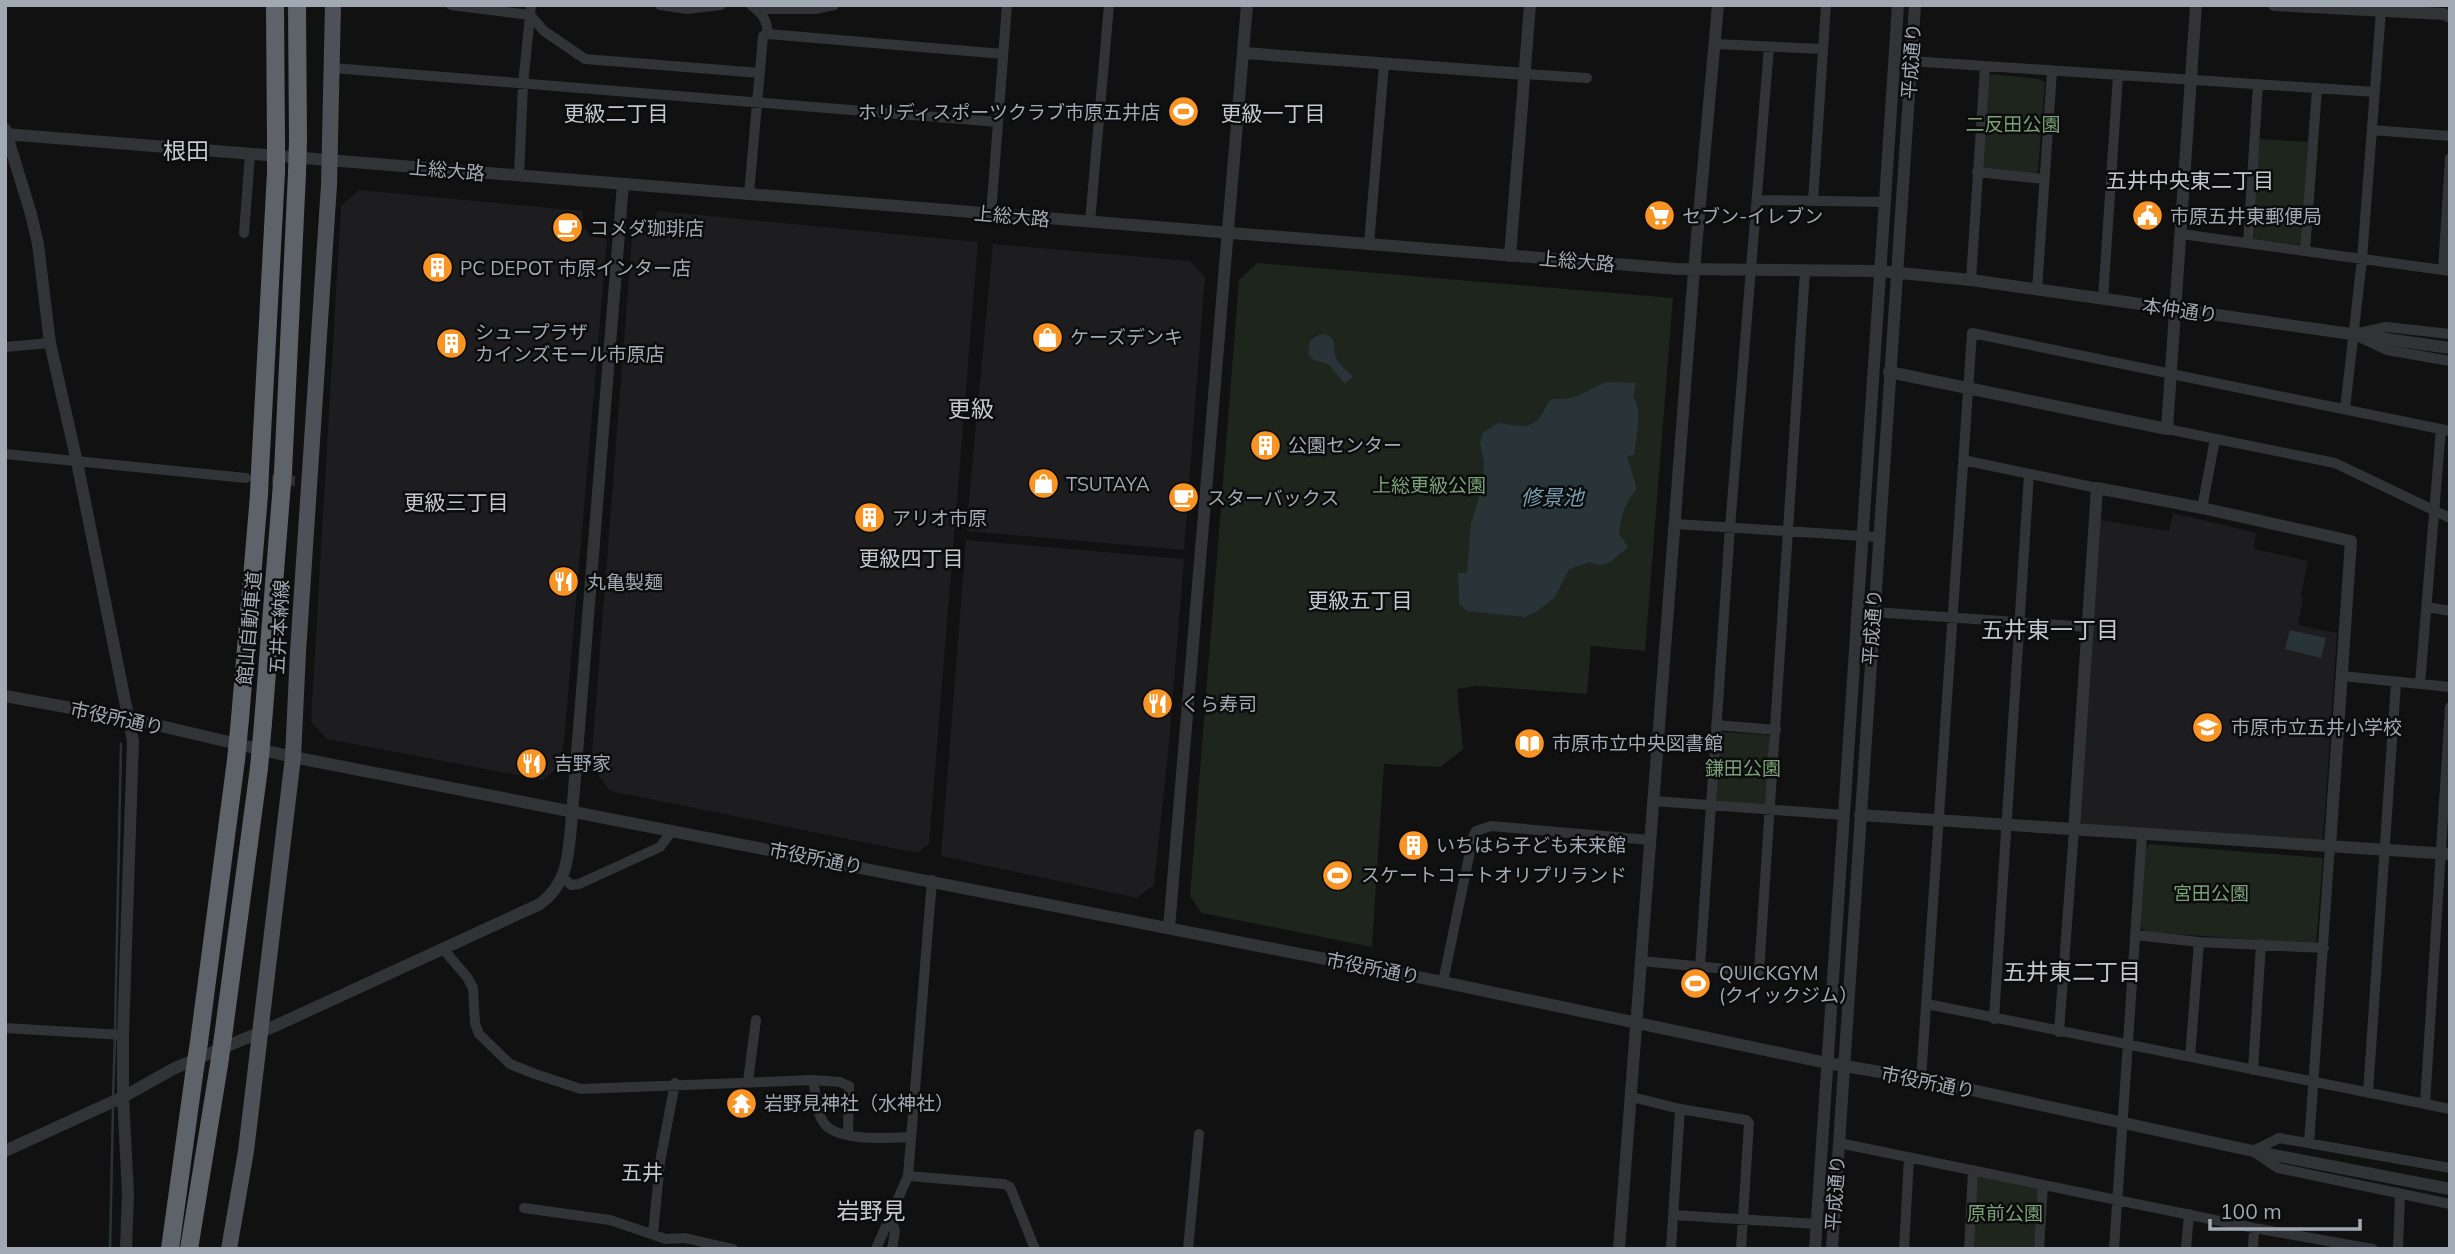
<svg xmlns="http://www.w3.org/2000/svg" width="2455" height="1254" font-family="Mulish,'Noto Sans JP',sans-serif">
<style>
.built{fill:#1d1d1f}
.green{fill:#1d251d}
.water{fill:#293438}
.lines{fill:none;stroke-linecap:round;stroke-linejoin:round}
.stream{stroke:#293438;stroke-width:2.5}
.minor-tunnel{stroke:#2e3032;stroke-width:10;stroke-dasharray:10 5;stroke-linecap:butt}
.minor{stroke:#323337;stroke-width:10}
.tertiary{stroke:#323337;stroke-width:12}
.primary{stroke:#4e5157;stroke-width:16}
.motorway{stroke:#5e6269;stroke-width:18}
.motorway-bridge{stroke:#5e6269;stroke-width:18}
.labels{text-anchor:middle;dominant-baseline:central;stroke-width:5;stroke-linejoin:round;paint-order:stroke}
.street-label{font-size:19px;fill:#a1aab4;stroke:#0c0c0d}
.poi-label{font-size:19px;fill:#a1aab4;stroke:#0c0c0d;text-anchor:start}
.park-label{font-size:19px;fill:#7aa077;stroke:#0c0c0d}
.neighbourhood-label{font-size:21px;fill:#c3c8d0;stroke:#0c0c0d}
.water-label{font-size:21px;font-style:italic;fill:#769db1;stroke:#0c0c0d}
.quarter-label{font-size:23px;fill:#c3c8d0;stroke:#0c0c0d}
</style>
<rect width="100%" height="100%" fill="#111112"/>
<!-- built -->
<path class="built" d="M359,190L582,211L584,228L591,236L607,239L562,764L543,780L327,739L311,722L341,206Z
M658,211L978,242L929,844L917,853L610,791L591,766L632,238L650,227Z
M993,244L1190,261L1205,277L1184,550L966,531Z
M2173,513L2256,533L2254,549L2308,561L2301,595L2303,598L2298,625L2337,633L2323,838L2318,842L2087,827L2079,820L2101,520L2169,531Z
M966,540L1184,559L1169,743L1154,885L1137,898L941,856Z"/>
<!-- green -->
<path class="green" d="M1991,74L2039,79L2045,82L2038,171L2033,175L1985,170L1982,167L1987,78Z
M2258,139L2308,142L2301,245L2254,239Z
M1257,263L1673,298L1645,651L1591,646L1587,694L1477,686L1457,689L1463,749L1441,767L1384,764L1372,947L1202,913L1190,896L1239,280Z
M1722,732L1766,735L1771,738L1768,803L1764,805L1720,802L1714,797L1720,734Z
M2149,844L2323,858L2316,944L2145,932L2141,926L2146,848Z
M1973,1170L2043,1185L2039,1249H1969Z"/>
<!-- water -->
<path class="water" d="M1323,334C1339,338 1332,347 1336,358C1339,364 1348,372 1353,377L1345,384L1328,364L1314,360L1308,354L1310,341L1316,336Z
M1607,382L1636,383L1633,397C1643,407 1636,441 1634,455L1627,456L1637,489C1624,503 1621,516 1619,534L1628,547L1610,562L1600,565L1590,562L1569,569L1555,597L1538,611L1524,617L1467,611L1459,604L1458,573H1467L1471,523L1482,488L1484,464L1480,442L1483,433L1498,423C1513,424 1528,432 1540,417C1545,411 1545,405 1552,399C1580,400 1583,391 1607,382Z
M2290,630L2326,638L2321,658L2285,649Z"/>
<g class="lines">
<!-- stream -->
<path class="stream" d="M115,1031L121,744
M113,1097L115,1038
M110,1249L113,1108"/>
<!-- minor-tunnel -->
<path class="minor-tunnel" d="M257,479L295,481"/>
<!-- minor -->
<path class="minor" d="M451,5L530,15L544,31L585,59L760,73
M660,5L687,9L721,5
M751,5C762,13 767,20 768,34
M757,9H815L834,5
M1715,44L1822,49
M1910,61L2375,92
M333,68L998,122
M1525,74L1587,78
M2372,130L2450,136
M1977,172L2044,179
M519,176L523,85L531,5
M749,194L763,36L768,34L1003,54
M1757,200L1884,202
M1813,201L1826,5
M991,214L1007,5
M1090,222L1109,5
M244,233L250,154
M2181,234L2450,271
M2248,243L2258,84
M1369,244L1384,64
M2305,251L2317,89
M2443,270L2450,158
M1971,280L1985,67
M2037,290L2052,71
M2103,299L2118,75
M2358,333L2386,327L2450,334
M2361,338L2387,350L2450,361
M5,347L50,343
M2345,409L2362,259L2381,11
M2167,429L2335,463L2450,518
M5,454L246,478
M1963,460L2097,488
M2202,508L2215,439
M1676,524L1878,537
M2427,607L2450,611
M1874,612L2088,627
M2342,676L2450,687
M2420,684L2441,429
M1716,725L1776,730
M1654,801L1844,815
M563,878L571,885L579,884L660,847L672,831
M2135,935L2199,942L2324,948
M443,949L467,977L473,988L475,1023L479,1034L510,1064L535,1074L581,1089L813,1080C816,1093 816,1113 824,1123C837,1142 889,1138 910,1137
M1641,961L1759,972L1805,271
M1700,967L1730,527L1769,47
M1443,982L1473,837L1476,831L1491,826L1650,840
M1927,1004L2450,1109
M1994,1019L2029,474
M5,1028L123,1035
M2059,1032L2074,830
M2190,1057L2199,942
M2253,1070L2261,944
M1921,1079L1972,333L2450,431
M813,1080L840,1082L849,1086L848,1135
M748,1081L756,1020
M2368,1093L2396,682
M1632,1097L1680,1109L1746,1120L1749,1123L1741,1249
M2425,1104L2450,707
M1839,1143L2254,1228L2373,1249
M2309,1143L2330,846
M2450,1168L2279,1138L2253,1151L2278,1168L2450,1204
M908,1176L1004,1184L1010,1187L1035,1249
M524,1208L610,1220L666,1239L685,1238L733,1249
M1674,1215L1816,1224
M891,1217L895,1232L892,1249
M653,1234L660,1162L675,1083
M876,1249L908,1176L932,880
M1188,1249L1199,1134
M1671,1249L1680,1109
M1904,1249L1909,1157
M1969,1249L1973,1170
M2039,1249L2043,1185
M2114,1249L2142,834
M2186,1249L2189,1214
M2253,1249L2254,1228
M2398,1249L2400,1194"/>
<!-- tertiary -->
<path class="tertiary" d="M2274,5L2444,14L2450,17
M1244,53L1525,74
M5,129L31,214L38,244L50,343L77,462L133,741L123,1035V1097L128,1194L126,1249
M5,134L1678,269L1880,271L1971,280L2450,348
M1510,256L1530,5
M1889,372L2167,429L2196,5
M5,696L127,718L293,757L1443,982L1827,1063L1921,1079L2253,1151L2450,1189
M1860,815L2450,854
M2074,830L2097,488L2202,508L2351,541L2330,846
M1169,928L1247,5
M5,1151L123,1097L175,1068L275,1026L540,904C567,884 568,858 571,827L623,184
M1619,1249L1694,270L1718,5
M1815,1249L1898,5
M1832,1249L1915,5"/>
<!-- primary -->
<path class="primary" d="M229,1249L246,1151L293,757L298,652L329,185L333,5"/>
<!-- motorway -->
<path class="motorway" d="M275,5L276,140
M297,5L298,141
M260,471L276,172
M283,472L297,173
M240,719L259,495
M263,723L281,496
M223,1037L259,768
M199,1042L236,760
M170,1249L194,1075
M189,1249L219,1065"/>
<!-- motorway-bridge -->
<path class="motorway-bridge" d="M276,172V140
M297,173L298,141
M259,495L260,471
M281,496L283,472
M236,760L240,719
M259,768L263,723
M219,1065L223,1037
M194,1075L199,1042"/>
</g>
<!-- icons -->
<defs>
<symbol id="stadium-disc" viewBox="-11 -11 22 22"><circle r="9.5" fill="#f89423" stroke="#0c0c0d"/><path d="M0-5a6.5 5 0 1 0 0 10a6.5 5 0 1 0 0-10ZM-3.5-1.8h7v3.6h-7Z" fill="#fff"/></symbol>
<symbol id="supermarket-disc" viewBox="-11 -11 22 22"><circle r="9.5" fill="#f89423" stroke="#0c0c0d"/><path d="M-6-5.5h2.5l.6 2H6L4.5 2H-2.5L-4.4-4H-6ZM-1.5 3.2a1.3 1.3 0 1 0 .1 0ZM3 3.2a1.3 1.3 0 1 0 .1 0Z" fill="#fff"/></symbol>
<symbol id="civic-disc" viewBox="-11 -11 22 22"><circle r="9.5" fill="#f89423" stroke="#0c0c0d"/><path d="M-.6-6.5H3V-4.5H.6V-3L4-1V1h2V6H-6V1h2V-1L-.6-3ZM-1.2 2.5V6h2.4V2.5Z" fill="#fff"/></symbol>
<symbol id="cafe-disc" viewBox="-11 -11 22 22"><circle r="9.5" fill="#f89423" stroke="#0c0c0d"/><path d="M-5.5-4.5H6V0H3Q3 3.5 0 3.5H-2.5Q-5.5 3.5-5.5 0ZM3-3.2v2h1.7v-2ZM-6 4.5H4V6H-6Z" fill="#fff"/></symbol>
<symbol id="building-disc" viewBox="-11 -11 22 22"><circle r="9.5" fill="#f89423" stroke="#0c0c0d"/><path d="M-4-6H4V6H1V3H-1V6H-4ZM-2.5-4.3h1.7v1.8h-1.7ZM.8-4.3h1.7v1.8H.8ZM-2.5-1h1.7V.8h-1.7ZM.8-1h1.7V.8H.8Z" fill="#fff"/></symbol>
<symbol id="shop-disc" viewBox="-11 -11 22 22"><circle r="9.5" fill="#f89423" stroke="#0c0c0d"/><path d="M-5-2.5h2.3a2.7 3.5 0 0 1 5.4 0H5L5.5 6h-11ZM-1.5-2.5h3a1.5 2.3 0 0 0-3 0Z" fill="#fff"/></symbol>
<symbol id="restaurant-disc" viewBox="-11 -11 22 22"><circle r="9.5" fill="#f89423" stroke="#0c0c0d"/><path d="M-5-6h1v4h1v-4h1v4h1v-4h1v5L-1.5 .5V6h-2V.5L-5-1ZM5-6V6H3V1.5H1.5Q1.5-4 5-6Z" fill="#fff"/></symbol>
<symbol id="school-disc" viewBox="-11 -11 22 22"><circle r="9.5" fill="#f89423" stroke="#0c0c0d"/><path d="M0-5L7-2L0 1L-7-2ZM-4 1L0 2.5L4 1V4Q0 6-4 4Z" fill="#fff"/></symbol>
<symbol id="library-disc" viewBox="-11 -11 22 22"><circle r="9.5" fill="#f89423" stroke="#0c0c0d"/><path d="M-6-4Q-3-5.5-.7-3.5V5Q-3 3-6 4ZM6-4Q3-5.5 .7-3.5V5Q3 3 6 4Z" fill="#fff"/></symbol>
<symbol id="temple-disc" viewBox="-11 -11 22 22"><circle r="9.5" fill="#f89423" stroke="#0c0c0d"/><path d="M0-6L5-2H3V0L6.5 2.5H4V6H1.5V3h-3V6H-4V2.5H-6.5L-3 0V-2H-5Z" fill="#fff"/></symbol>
</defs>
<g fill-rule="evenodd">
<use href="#stadium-disc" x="1166" y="94" width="35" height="35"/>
<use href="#supermarket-disc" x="1642" y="198" width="35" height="35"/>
<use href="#civic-disc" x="2130" y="198" width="35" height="35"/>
<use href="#cafe-disc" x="550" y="210" width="35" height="35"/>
<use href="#building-disc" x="420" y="250" width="35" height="35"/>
<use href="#shop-disc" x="1030" y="320" width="35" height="35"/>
<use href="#building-disc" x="434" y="326" width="35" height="35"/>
<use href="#building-disc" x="1248" y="428" width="35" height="35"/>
<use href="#shop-disc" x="1026" y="466" width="35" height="35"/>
<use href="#cafe-disc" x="1166" y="480" width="35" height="35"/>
<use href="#building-disc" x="852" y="500" width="35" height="35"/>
<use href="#restaurant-disc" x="546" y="564" width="35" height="35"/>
<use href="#restaurant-disc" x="1140" y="686" width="35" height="35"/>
<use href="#school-disc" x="2190" y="710" width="35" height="35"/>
<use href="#library-disc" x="1512" y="726" width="35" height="35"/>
<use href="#restaurant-disc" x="514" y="746" width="35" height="35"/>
<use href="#building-disc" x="1396" y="828" width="35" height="35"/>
<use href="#stadium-disc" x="1320" y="858" width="35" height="35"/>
<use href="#stadium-disc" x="1678" y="966" width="35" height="35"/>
<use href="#temple-disc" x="724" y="1086" width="35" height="35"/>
</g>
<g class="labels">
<!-- street labels -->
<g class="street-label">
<text transform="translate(1911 61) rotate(-86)">平成通り</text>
<text transform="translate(447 170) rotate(5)">上総大路</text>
<text transform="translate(1012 216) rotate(5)">上総大路</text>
<text transform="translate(1577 261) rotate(5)">上総大路</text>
<text transform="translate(2180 310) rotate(8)">本仲通り</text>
<text transform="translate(279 627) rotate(-87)">五井本納線</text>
<text transform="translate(1872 627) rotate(-86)">平成通り</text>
<text transform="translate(249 628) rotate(-85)">館山自動車道</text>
<text transform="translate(117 718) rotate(12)">市役所通り</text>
<text transform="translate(816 858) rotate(11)">市役所通り</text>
<text transform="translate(1373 968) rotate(11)">市役所通り</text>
<text transform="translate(1928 1082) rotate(11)">市役所通り</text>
<text transform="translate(1835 1193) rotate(-86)">平成通り</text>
</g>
<!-- poi labels -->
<g class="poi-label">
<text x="1160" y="112" text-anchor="end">ホリディスポーツクラブ市原五井店</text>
<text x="1682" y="216">セブン-イレブン</text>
<text x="2170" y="216">市原五井東郵便局</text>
<text x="590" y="228">コメダ珈琲店</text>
<text x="460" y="268">PC DEPOT 市原インター店</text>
<text x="475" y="332">シュープラザ<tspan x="475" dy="22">カインズモール市原店</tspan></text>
<text x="1070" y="337">ケーズデンキ</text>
<text x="1288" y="445">公園センター</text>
<text x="1066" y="484">TSUTAYA</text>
<text x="1207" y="498">スターバックス</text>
<text x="892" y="518">アリオ市原</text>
<text x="587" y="582">丸亀製麺</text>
<text x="1181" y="704">くら寿司</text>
<text x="2231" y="727">市原市立五井小学校</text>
<text x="1552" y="743">市原市立中央図書館</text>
<text x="554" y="763">吉野家</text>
<text x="1436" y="845">いちはら子ども未来館</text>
<text x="1361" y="875">スケートコートオリプリランド</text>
<text x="1719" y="973">QUICKGYM<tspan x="1719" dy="22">(クイックジム）</tspan></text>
<text x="764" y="1103">岩野見神社（水神社）</text>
</g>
<!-- park labels -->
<g class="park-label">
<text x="2013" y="124">二反田公園</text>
<text x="1429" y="485">上総更級公園</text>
<text x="1743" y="768">鎌田公園</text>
<text x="2211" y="893">宮田公園</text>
<text x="2005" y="1213">原前公園</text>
</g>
<!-- neighbourhood labels -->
<g class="neighbourhood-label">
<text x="616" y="113">更級二丁目</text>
<text x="1273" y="113">更級一丁目</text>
<text x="2190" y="180">五井中央東二丁目</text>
<text x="456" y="502">更級三丁目</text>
<text x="911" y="558">更級四丁目</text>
<text x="1360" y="600">更級五丁目</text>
<text x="642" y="1172">五井</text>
</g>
<!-- water labels -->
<g class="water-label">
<text x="1552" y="497">修景池</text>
</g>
<!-- quarter labels -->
<g class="quarter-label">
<text x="186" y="150">根田</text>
<text x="971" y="408">更級</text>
<text x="2050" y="629">五井東一丁目</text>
<text x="2072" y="971">五井東二丁目</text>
<text x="871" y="1210">岩野見</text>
</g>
</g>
<!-- border -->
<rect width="2455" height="1254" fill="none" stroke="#a1aab4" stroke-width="14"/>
<!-- scale -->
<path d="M2210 1219v10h150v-10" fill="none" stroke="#a1aab4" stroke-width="3.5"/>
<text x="2220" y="1219" font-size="21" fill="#a1aab4" stroke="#0c0c0d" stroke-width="5" paint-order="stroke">100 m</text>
</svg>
